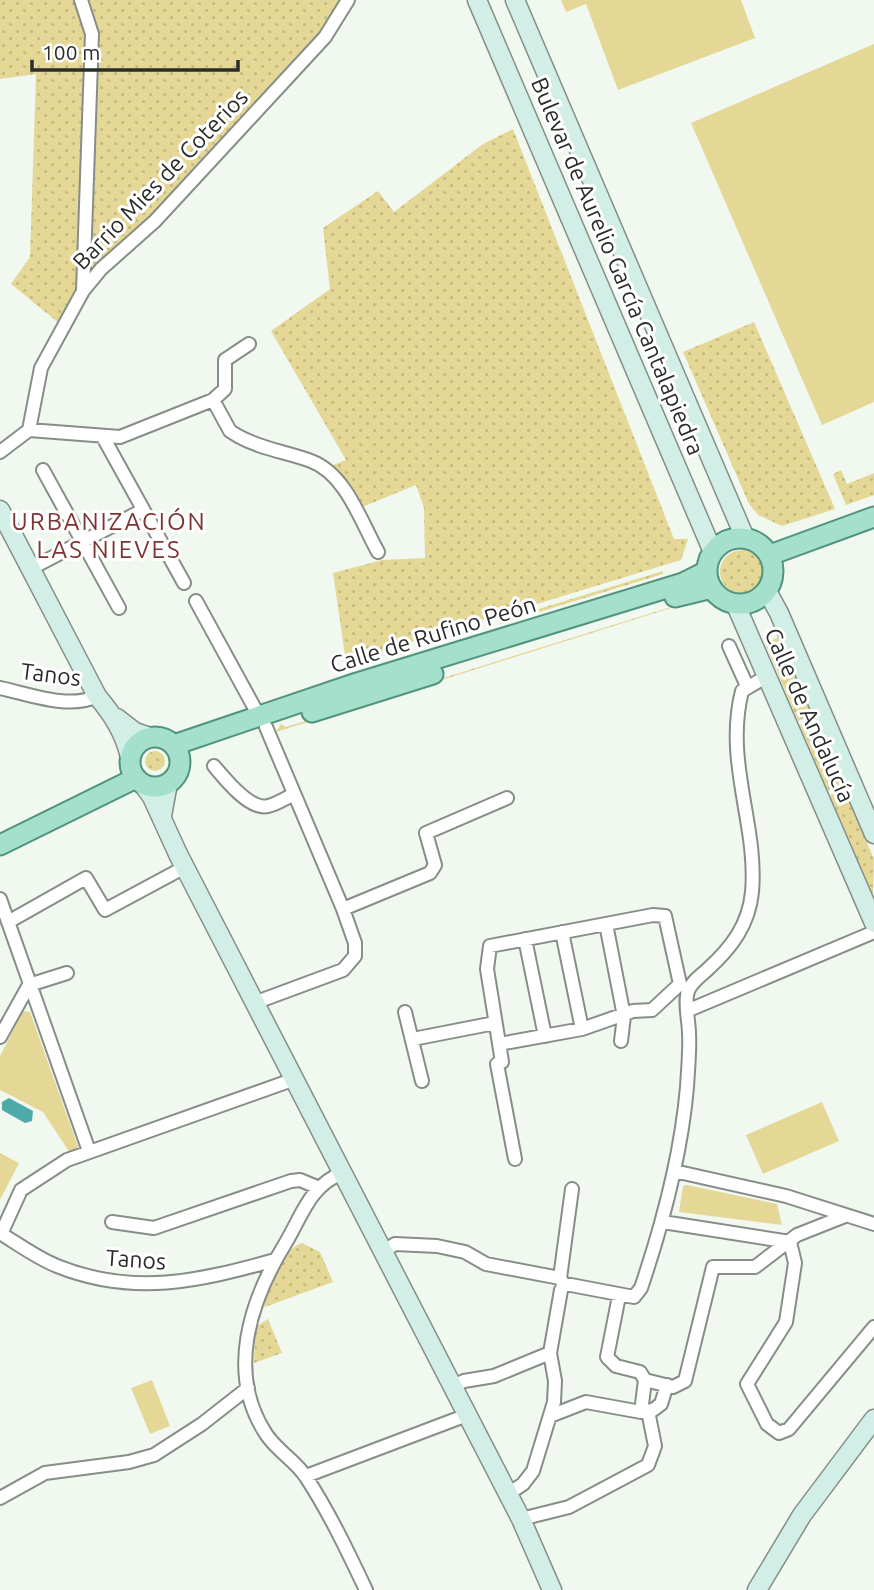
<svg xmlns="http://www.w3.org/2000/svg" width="874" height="1590" font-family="Ubuntu,sans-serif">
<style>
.grass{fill:url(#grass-dots)}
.green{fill:#e5d897}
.water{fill:#4eaaa8}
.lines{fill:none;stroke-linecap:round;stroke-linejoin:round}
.street-casing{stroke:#878e87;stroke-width:16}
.secondary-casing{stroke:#878e87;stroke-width:21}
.primary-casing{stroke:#51937d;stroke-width:23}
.street{stroke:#fff;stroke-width:12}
.secondary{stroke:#d1efe6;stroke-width:18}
.primary{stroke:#a4e0cc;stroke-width:19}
.labels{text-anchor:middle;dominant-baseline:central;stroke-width:6;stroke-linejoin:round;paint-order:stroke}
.street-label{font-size:23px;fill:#292c29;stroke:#fff}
.neighbourhood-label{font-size:24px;letter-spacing:2px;fill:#7c3531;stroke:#fff}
</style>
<defs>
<pattern id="grass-dots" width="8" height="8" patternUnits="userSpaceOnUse" patternTransform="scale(1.75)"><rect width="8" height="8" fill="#e5d897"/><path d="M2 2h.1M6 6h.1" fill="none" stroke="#c4ba82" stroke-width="1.8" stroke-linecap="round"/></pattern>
</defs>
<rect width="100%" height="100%" fill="#f0f8f0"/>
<!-- grass -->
<path class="grass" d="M0,0H344L329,28L83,291L65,328L11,284L30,257L36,74L0,79Z
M513,129L674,539H688L681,560L346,662L333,573L382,560L425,558L424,508L416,485L355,510L328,467L346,460L271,331L330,289L323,228L378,191L394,212L483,144Z
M754,322L835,509L782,526L758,515L749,504L683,352Z
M841,470L847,484L874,473V495L846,505L833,474Z
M720 572a22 22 0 1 1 44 0a22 22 0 1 1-44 0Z
M663,571V574L500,624L499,621Z
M664,578L666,583L262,705L351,674Z
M670,602L674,607L276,732L281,724L286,727L671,607Z
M779,637L812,715L798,721L765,643Z
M814,719L842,784L828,791L800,725Z
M145 761a10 10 0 1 1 20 0a10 10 0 1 1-20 0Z
M844,789L874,859L873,897L830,795Z
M302,1243L320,1252L333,1282L262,1308L260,1306C268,1289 284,1247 302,1243Z
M268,1319L282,1353L254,1363L255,1327Z"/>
<!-- green -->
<path class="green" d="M561,0H741L755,38L618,90L586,4L566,12Z
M874,44V402L822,425L691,123Z
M23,1011L30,1012L79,1149L70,1153L43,1112L0,1090V1056Z
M822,1102L839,1141L763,1174L746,1135Z
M0,1153L19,1163L0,1200Z
M687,1185L777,1204L782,1225L679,1212L683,1186Z
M152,1380L170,1426L150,1434L131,1388Z"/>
<!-- water -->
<path class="water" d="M9,1098L33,1111L32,1121L25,1123L2,1110V1102Z"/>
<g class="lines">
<defs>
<path id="street" d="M81,0L92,34L83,291
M213,400L225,389V360L249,344
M29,430L120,437L213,400L230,431L238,436C261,449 287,452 311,461C346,474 361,522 378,552
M103,437L184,583
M0,452L29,430L41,368L83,291L101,269L155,221L325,37L348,0
M43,470L119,608
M30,569L143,510
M196,601L259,716
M729,646L747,686
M0,688C29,694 69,710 97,696
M214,766C224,778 250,811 268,806C277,804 286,798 294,794
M0,899L89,1151
M343,909L430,873L435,865L426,833L507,798
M8,922L86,878L105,910L185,867
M606,924L624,1016L621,1041
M562,932L582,1029
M525,939L545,1036
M254,1003L343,970L355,956V943L343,909L266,727
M689,1010L874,932
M405,1012L422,1081
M0,1037L29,985L67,973
M413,1039L495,1023
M499,1044L582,1029L633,1011L652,1010L680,984L665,916L653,915L490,946L487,969L502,1062
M497,1064L515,1159
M674,1171L786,1196L874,1224
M344,1172C309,1186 303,1214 285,1244C250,1301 226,1373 266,1434C277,1451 296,1461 306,1477C329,1512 348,1552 366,1590
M112,1222L154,1228L291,1181L300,1180L317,1187
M663,1222L790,1242
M0,1233C18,1244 37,1258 57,1266C134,1297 199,1281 275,1260
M1,1234L21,1190L67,1160L295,1079
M790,1242L795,1263L786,1322L747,1384L767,1424L779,1433L789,1429L874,1327
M384,1251L395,1244L437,1246L465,1252L486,1264L560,1278L564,1285
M560,1278L572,1189
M619,1296L607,1357L616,1366L640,1372L645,1380
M645,1380L673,1387L685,1381L713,1267H755L797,1235L845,1216
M453,1386L464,1381L494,1376L550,1353
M641,1412L645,1380
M550,1416L586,1402L641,1412L653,1410L661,1404L667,1385
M306,1476L467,1415
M508,1494L523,1484L533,1471L554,1402L555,1381L550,1353L561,1290L564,1285H571L634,1297L641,1288C663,1223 681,1156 687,1087C688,1069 690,1051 689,1033C689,1022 684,1002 688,991C691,982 702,975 709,968C732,947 749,924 752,892C758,825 724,762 742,691L767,676
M0,1498L45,1473L129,1462L154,1455L202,1424L248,1388
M521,1519L569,1507L648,1465L655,1446L648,1411"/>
<path id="secondary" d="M477,0L713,552
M515,0L745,538
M0,510L97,696C113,715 124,732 130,757
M767,591L779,613L874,834
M735,603L874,923
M117,718L135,732L150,737
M142,783L152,797L178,854L521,1519L552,1590
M162,816L168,783
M757,1590L802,1515L874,1419"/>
<path id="primary" d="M707 571a33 33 0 1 1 66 0a33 33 0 1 1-66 0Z
M770,555L874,517
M675,597L712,588
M312,712L433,674
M130 762a25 25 0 1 1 50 0a25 25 0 1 1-50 0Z
M174,745L357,683L683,583L707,571
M0,845L136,778"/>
</defs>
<!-- street casing -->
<use href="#street" class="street-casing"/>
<!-- secondary casing -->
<use href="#secondary" class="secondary-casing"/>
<!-- primary casing -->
<use href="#primary" class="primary-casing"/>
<!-- street -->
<use href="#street" class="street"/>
<!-- secondary -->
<use href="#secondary" class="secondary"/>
<!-- primary -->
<use href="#primary" class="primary"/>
</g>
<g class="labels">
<!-- street labels -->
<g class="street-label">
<text transform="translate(160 179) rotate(-46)">Barrio Mies de Coterios</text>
<text transform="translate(618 266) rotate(67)">Bulevar de Aurelio García Cantalapiedra</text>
<text transform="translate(433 634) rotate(-17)">Calle de Rufino Peón</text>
<text transform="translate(51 674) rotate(7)">Tanos</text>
<text transform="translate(810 715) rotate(66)">Calle de Andalucía</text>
<text transform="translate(136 1259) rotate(4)">Tanos</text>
</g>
<!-- neighbourhood labels -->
<g class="neighbourhood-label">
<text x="109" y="521">URBANIZACIÓN<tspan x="109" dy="28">LAS NIEVES</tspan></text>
</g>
</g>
<!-- scale -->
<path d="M32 60v10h206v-10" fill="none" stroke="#292c29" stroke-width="3.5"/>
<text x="42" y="60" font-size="21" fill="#292c29" stroke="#ffffff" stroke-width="5" paint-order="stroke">100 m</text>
</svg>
